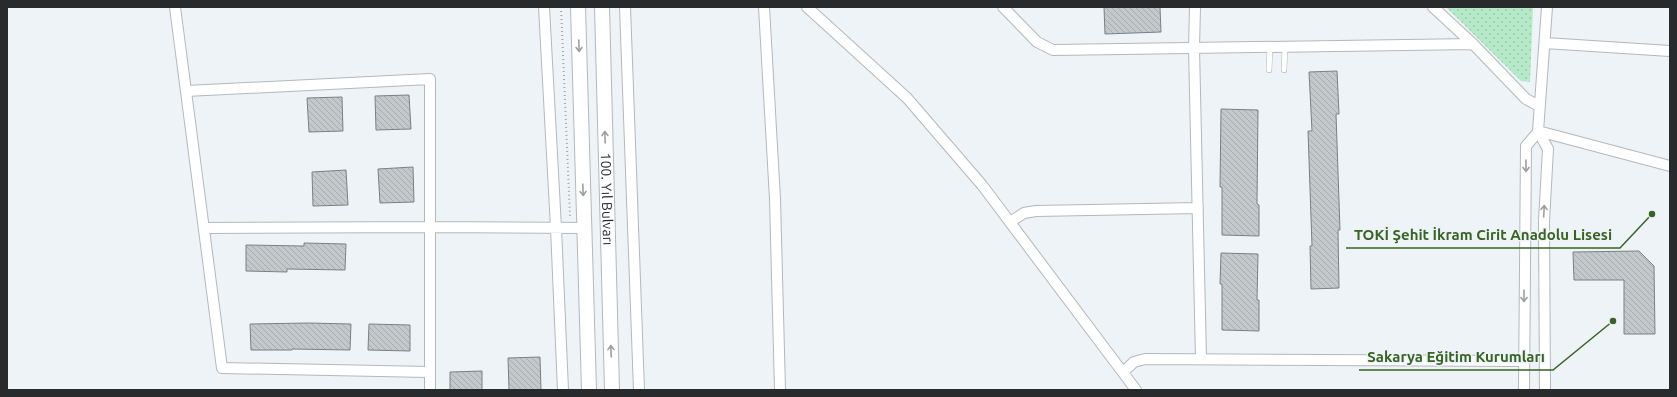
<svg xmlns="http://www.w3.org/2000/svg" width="1677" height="397" font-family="Ubuntu,sans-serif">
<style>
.grass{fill:url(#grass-dots)}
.building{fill:url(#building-back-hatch);stroke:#7c8083}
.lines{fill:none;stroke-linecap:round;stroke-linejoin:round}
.service-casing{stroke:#b4b8bc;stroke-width:6}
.minor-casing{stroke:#b4b8bc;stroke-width:12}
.secondary-casing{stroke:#b4b8bc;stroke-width:16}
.path{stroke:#a1a5a8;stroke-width:2;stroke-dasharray:1 3;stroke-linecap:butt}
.service{stroke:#fff;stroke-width:5}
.minor{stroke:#fff;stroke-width:10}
.secondary{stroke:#fff;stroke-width:14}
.oneway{stroke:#9e9fa0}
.labels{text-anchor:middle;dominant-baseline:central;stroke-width:3;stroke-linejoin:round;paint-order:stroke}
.street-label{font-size:14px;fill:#282a2b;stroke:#eef3f7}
.leader{fill:none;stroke:#376422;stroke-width:1.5}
.callout-dot{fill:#376422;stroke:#eef3f7;stroke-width:1.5}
.callout-label{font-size:15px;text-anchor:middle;font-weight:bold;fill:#376422;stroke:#eef3f7;stroke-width:3;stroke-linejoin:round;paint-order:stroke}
</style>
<defs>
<pattern id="grass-dots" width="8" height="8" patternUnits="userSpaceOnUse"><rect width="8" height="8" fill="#b6e9c7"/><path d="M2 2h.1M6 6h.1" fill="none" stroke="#9cc8ab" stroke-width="1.8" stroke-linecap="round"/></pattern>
<pattern id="building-back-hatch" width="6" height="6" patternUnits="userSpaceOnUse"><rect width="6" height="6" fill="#c3c8cb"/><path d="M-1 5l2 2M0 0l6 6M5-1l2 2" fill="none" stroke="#a8acae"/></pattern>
</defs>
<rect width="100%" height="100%" fill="#eef3f7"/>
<!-- grass -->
<path class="grass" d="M1446,7H1533L1530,82L1521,81Z"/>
<!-- building -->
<path class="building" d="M1104,7H1160L1161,32L1105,34Z
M1337,71L1339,114H1336L1340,230H1338L1339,288L1311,289L1310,246H1312L1308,131H1312L1309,72Z
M409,95L411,129L376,130L375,96Z
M342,97L343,131L309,132L307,98Z
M1221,109L1258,110L1257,204L1259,205V236L1222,235V187H1220Z
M413,167L414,202L380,203L378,169Z
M346,170L348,205L313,206L312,172Z
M304,243L346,244L345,270L287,269V272L246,271V245L304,246Z
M1639,251L1654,266L1655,334H1624V280H1574L1573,252Z
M1221,253L1258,254L1257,300H1259V331L1222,330V284H1220Z
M309,323L351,324L350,350L292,349V350H251L250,324Z
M369,324L410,325V351L368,350Z
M540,357L541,390H509L508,358Z
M482,371V390H450V372Z"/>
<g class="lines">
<defs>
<path id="service" d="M1269,70L1270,47
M1284,70L1285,47"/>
<path id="minor" d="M175,7L222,368L429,372
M544,7L556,228L563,390
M625,7L639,390
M764,7L775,199L780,390
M807,7L907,98L982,185L1136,390
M1003,7L1037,42L1053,50L1473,44
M1195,7L1194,48L1201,359
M1433,7L1473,44L1526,99L1539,106
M1545,43L1670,51
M186,91L430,79V390
M1538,131L1670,166
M1010,222L1024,213L1036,211L1198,208
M204,228L430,227L585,228
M1123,372L1134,362L1145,359L1524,361
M1524,390L1526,146L1538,132
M1545,390L1544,221L1548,149L1538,131L1547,7"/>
<g id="secondary">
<path d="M578,7L589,390"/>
<path id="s1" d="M602,7L612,390"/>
</g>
</defs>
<!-- service casing -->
<use href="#service" class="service-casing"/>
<!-- minor casing -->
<use href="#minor" class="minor-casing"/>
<!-- secondary casing -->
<use href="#secondary" class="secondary-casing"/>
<!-- path -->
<path class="path" d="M561,7L570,217"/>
<!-- service -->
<use href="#service" class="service"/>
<!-- minor -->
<use href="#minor" class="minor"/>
<!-- secondary -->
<use href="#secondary" class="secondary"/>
</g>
<!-- one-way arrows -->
<defs><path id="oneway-shaft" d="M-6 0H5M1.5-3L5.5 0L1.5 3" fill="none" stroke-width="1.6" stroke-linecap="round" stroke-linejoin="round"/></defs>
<g class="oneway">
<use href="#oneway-shaft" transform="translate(579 46) rotate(88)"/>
<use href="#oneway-shaft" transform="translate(605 137) rotate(-92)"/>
<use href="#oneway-shaft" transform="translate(1526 166) rotate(90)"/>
<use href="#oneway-shaft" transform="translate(583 190) rotate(88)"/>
<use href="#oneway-shaft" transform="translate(1544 211) rotate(-87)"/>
<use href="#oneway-shaft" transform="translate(1524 296) rotate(90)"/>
<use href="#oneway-shaft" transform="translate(611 351) rotate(-92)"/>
</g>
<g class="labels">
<!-- street labels -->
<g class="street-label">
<text stroke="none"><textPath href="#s1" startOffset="192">100. Yıl Bulvarı</textPath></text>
</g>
</g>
<!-- callouts -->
<path class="leader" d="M1652 214L1620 248H1346M1613 321L1553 370H1359"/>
<g class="callout-dot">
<circle cx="1652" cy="214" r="4"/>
<circle cx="1613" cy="321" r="4"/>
</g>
<g class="callout-label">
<text x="1483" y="240">TOKİ Şehit İkram Cirit Anadolu Lisesi</text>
<text x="1456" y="362">Sakarya Eğitim Kurumları</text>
</g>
<!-- border -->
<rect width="1677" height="397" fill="none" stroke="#282a2b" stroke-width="16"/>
</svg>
